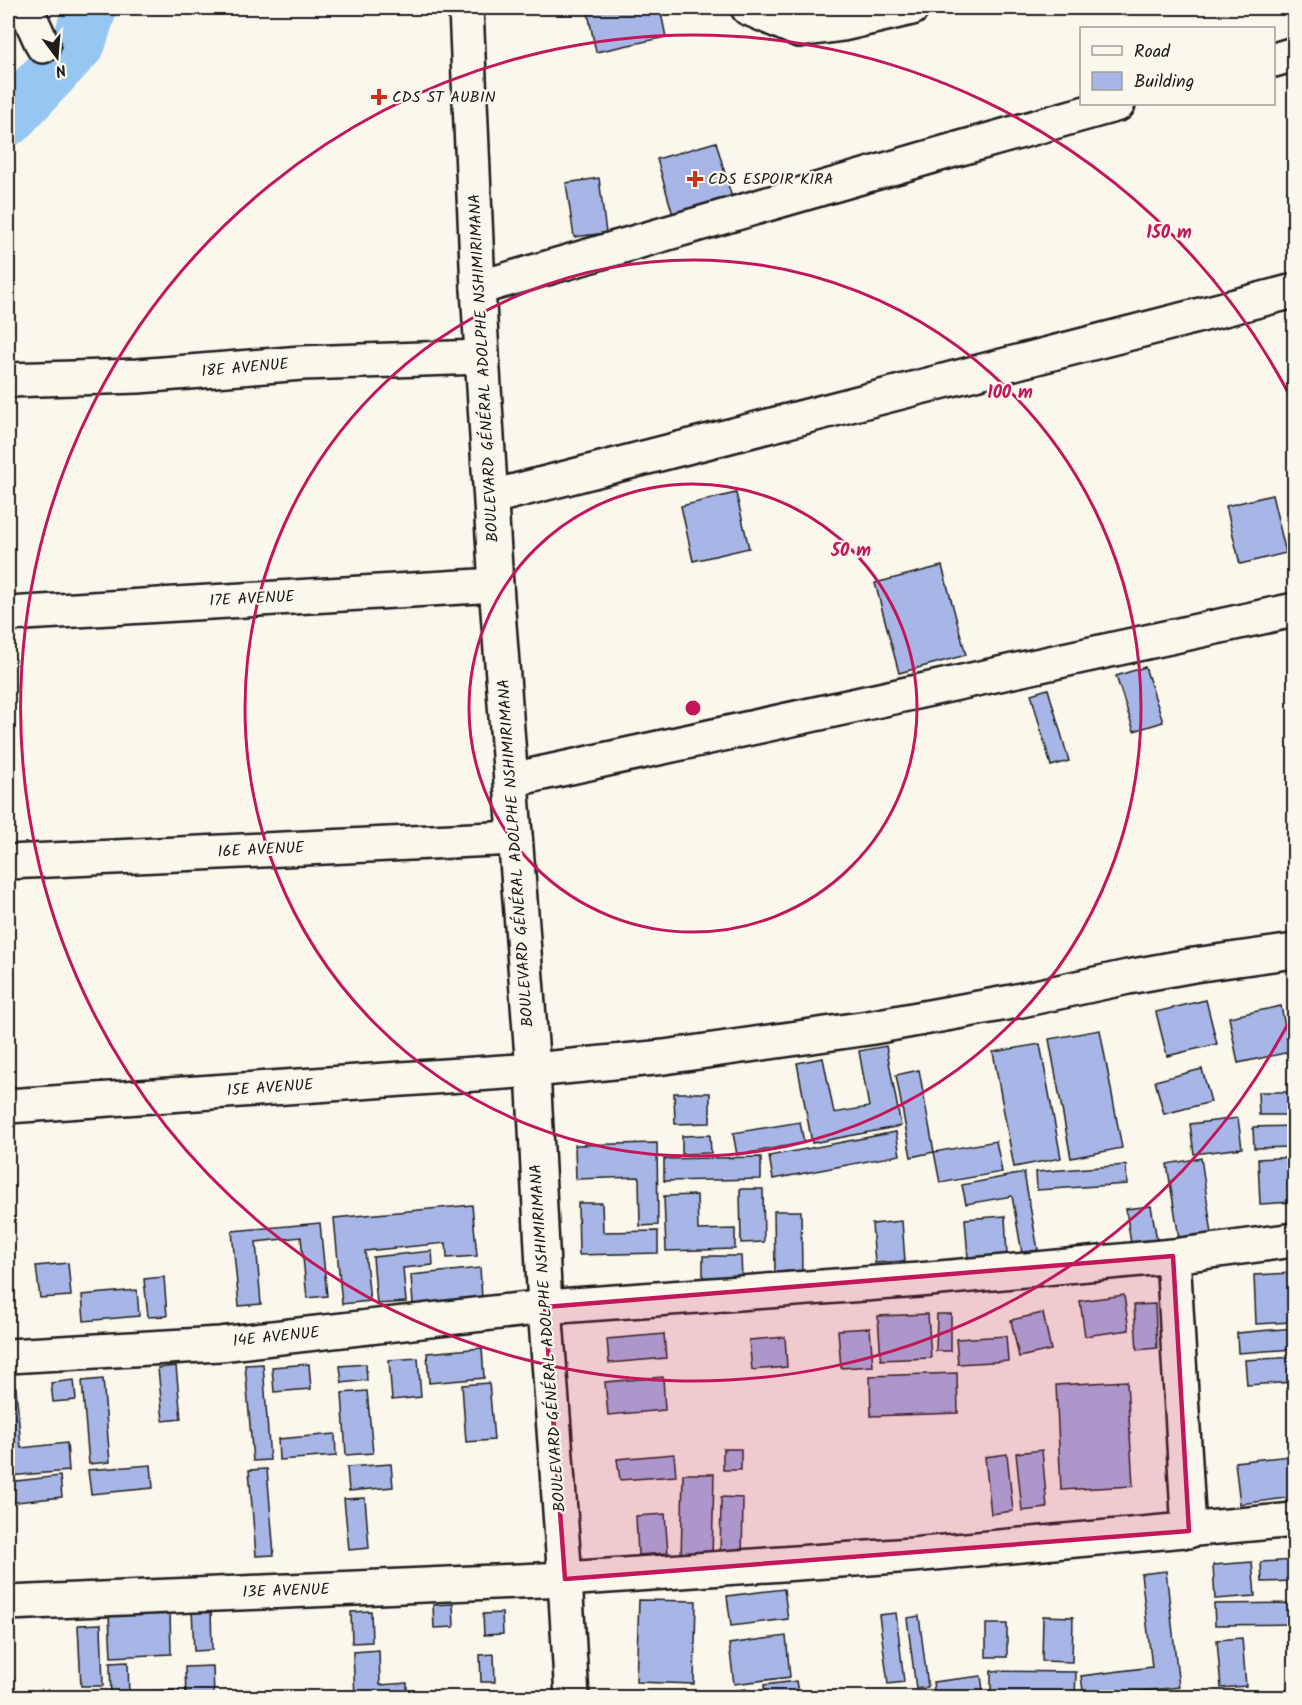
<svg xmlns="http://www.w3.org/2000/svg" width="1302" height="1705" font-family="Kalam,sans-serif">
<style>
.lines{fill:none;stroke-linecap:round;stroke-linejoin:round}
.river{stroke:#96c6f2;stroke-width:54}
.building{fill:#a7b6e6;stroke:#1c1c1c;stroke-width:1.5}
.street-casing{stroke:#1c1c1c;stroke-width:38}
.primary-casing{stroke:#1c1c1c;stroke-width:38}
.street{stroke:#fbf7ec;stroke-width:33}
.primary{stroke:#fbf7ec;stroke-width:33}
.marked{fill:#c2185b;fill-opacity:0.2;stroke:#c2185b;stroke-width:4.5;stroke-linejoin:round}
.ring{fill:none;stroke:#c2185b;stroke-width:3}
.poi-dot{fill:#c8321e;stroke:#fbf7ec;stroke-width:2}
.labels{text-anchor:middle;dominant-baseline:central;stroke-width:4.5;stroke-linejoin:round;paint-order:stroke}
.poi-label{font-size:16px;fill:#1c1c1c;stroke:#fbf7ec;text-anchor:start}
.street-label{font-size:16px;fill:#1c1c1c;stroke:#fbf7ec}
.centre{fill:#c2185b;stroke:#fbf7ec;stroke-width:3}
.ring-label{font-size:18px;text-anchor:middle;font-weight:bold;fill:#c2185b;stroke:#fbf7ec;stroke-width:4.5;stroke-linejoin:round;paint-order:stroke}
</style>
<rect width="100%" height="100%" fill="#fbf7ec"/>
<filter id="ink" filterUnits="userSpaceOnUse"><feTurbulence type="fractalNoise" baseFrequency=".0167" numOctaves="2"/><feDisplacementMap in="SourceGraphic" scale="12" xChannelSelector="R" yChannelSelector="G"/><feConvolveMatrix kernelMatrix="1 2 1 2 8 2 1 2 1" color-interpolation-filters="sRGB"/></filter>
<g filter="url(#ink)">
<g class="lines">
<!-- river -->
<path class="river" d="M8,119L79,43L90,8"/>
</g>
<!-- building -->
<path class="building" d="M587,8H660L666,37L596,52Z
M716,142L732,198L673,215L657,159Z
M599,178L606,233L574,237L566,183Z
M736,493L749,548L693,561L681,506Z
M1272,495L1286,553L1240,564L1226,506Z
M942,566L966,655L899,673L875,583Z
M1145,667L1163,722L1134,731L1116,676Z
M1048,689L1069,761L1051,766L1031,694Z
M1206,1000L1217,1044L1167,1056L1156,1012Z
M1281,1006L1290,1052L1238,1063L1229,1017Z
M1100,1030L1122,1148L1071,1158L1049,1039Z
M1040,1044L1061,1158L1014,1167L993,1052Z
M886,1046L901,1126L812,1143L797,1063L823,1058L834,1113L869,1107L859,1051Z
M1202,1069L1211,1102L1164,1114L1155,1081Z
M919,1070L934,1152L911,1157L896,1075Z
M1258,1092H1294V1115H1259Z
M674,1093H710V1123L675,1124Z
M1238,1118L1242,1148L1194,1154L1190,1124Z
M800,1122L804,1143L737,1155L733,1133Z
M1294,1126V1147L1254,1148L1253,1127Z
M896,1132L900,1155L773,1179L769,1156Z
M710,1135L711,1153L682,1154V1136Z
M996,1141L1002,1172L940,1183L934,1152Z
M657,1143L658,1225L640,1226L639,1177L576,1179L575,1145Z
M761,1157V1179L664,1181V1159Z
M1294,1157V1202L1260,1204L1258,1159Z
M1201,1158L1212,1234L1179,1238L1167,1164Z
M1126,1165L1127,1184L1037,1190L1036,1172Z
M1024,1173L1038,1250L1022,1253L1012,1196L966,1204L962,1185Z
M740,1189H763L764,1242L741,1243Z
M697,1195L698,1230L735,1229V1249L666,1251L664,1196Z
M578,1203H602L603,1232L658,1231V1253L579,1255Z
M472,1205L477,1256L447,1258L446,1243L365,1251L370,1301L342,1304L334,1218Z
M1151,1206L1157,1240L1131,1244L1126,1209Z
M774,1211H801L802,1271L775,1272Z
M1005,1216L1007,1255L968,1258L965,1219Z
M902,1221L905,1261L875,1263L872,1224Z
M320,1223L327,1296L307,1298L301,1237L256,1242L261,1304L239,1306L232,1231Z
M432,1251L433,1265L403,1268L406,1302L377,1304L373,1257Z
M703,1256H741L742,1277L703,1278Z
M68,1263L71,1296L40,1298L36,1266Z
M480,1268L482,1298L413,1305L411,1275Z
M1291,1273L1293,1322L1256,1324L1254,1275Z
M164,1277L167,1316L148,1317L144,1279Z
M137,1290L139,1316L84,1321L82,1295Z
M1124,1295L1129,1330L1085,1336L1080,1301Z
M1155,1304L1157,1348L1137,1350L1134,1305Z
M1043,1313L1051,1350L1019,1357L1011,1320Z
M928,1314L931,1358L881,1360L878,1316Z
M937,1314H951V1351H936Z
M870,1328L873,1366L841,1368L838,1330Z
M1294,1328V1349L1238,1353L1237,1333Z
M664,1334L666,1358L609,1363L607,1339Z
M1006,1336L1008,1361L958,1364L956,1339Z
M785,1337L787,1367L752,1370L749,1340Z
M482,1348L484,1378L429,1383L427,1353Z
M1294,1357V1382L1247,1385L1245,1360Z
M418,1358L421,1397L392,1400L389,1360Z
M263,1364L270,1460L253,1461L245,1365Z
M309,1364L311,1389L274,1392L272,1367Z
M366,1364L367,1380L342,1383L340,1366Z
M176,1366L181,1419L163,1421L158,1368Z
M957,1373L958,1413L871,1416L870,1376Z
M663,1377L665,1410L608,1415L605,1382Z
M103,1379L110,1462L89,1464L82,1381Z
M74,1380L76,1400L53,1402L51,1383Z
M1127,1381L1133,1486L1061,1490L1056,1385Z
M489,1383L494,1440L466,1442L462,1385Z
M16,1387L21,1448L67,1443L69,1471L8,1476V1388Z
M367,1391L373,1453L346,1455L342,1393Z
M335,1434L336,1456L279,1460L278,1439Z
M723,1449H741V1470H723Z
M1042,1450L1047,1508L1022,1511L1016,1453Z
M674,1454L676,1476L620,1480L617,1459Z
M1007,1454L1013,1511L991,1514L985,1457Z
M1289,1456L1294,1497L1240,1504L1235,1462Z
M391,1464L393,1487L349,1491L347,1467Z
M151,1465L153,1488L91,1494L88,1470Z
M267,1469L274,1555L256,1556L249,1470Z
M683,1474H714L712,1559H681Z
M60,1476L62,1497L8,1503V1482Z
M721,1497L743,1498L742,1563L720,1562Z
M365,1498L369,1548L349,1550L344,1499Z
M665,1514L668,1553L638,1555L636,1516Z
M1294,1560V1581L1262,1582L1261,1562Z
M1252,1562L1255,1596L1215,1599L1213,1565Z
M1166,1571L1179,1687L1084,1698L1081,1676L1152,1667L1141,1574Z
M784,1589L788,1619L731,1626L727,1596Z
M639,1600L696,1601L694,1684L636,1682Z
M1294,1603V1624L1215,1625L1214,1604Z
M453,1604L454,1627L434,1628L433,1605Z
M211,1609L212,1650L194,1651L192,1610Z
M371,1611L372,1642L352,1643L351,1612Z
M170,1612L171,1654L111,1657L109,1614Z
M502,1613L503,1634L484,1635L483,1614Z
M896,1613L904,1682L888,1684L879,1615Z
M919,1616L928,1687L916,1689L907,1618Z
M1043,1616L1073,1617L1072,1662L1042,1661Z
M101,1624L103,1686H81L78,1625Z
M986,1624H1007V1657H986Z
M786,1636L790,1677L734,1684L729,1644Z
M1242,1638L1246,1686L1221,1688L1217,1640Z
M379,1650L380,1685L407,1683V1698H355L353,1652Z
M494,1654L495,1682H481L480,1655Z
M128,1662L129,1697L111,1698L110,1663Z
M213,1666L214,1698H186L185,1667Z
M991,1671L1076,1672L1075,1698H991Z
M981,1676L984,1698H935L933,1682Z
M796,1681L799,1698H765L764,1685Z
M746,1689L747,1698H677Z
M179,1690V1698H138L137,1691Z
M78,1694L79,1698H20V1697Z"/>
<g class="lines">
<defs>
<path id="street" d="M26,8L43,46
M748,8L799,30L843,24L912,8
M1274,60L1294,54
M478,288L954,150L1118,104
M8,380L138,376L302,363L482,357
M492,497L1294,291
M8,614L496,585
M511,780L1294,610
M8,862L515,838
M8,1106L533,1070L664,1057L868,1028L1012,1002L1128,977L1194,965L1294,951
M1173,1256L1189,1531
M8,1356L220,1344L545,1307L919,1280L1173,1256L1294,1240
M8,1603L565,1579L912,1555L1294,1520"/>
<path id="primary" d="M466,8L478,288L496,585L533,1070L545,1307L565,1579L572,1698"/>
</defs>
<!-- street casing -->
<use href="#street" class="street-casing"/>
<!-- primary casing -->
<use href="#primary" class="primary-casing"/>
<!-- street -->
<use href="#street" class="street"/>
<!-- primary -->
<use href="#primary" class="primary"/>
</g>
</g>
<!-- marked area -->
<path class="marked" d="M1173,1256L1189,1531L565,1579L545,1307Z"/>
<!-- distance rings -->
<g class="ring">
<circle cx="693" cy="708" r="224"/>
<circle cx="693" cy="708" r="448"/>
<path d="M1293 1014A673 673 0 1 1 1293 402"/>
</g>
<!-- markers -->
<g class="poi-dot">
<path d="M376 88h6v6h6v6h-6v6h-6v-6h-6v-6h6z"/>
<path d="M692 170h6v6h6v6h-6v6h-6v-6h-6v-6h6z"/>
</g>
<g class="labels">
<!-- poi labels -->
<g class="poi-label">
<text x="392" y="97">CDS ST AUBIN</text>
<text x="708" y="179">CDS ESPOIR KIRA</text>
</g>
<!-- street labels -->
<g class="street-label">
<text transform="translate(245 368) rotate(-5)">18E AVENUE</text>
<text transform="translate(484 368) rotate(-93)">BOULEVARD GÉNÉRAL ADOLPHE NSHIMIRIMANA</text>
<text transform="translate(252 599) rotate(-3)">17E AVENUE</text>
<text transform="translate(261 850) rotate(-3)">16E AVENUE</text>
<text transform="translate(516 853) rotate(-94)">BOULEVARD GÉNÉRAL ADOLPHE NSHIMIRIMANA</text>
<text transform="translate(270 1088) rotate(-4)">15E AVENUE</text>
<text transform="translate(276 1337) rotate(-6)">14E AVENUE</text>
<text transform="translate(548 1338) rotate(-94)">BOULEVARD GÉNÉRAL ADOLPHE NSHIMIRIMANA</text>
<text transform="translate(286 1591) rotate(-2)">13E AVENUE</text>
</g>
</g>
<circle cx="693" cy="708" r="9" class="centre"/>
<g class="ring-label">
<text x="1169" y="238">150 m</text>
<text x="1010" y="398">100 m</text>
<text x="851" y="556">50 m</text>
</g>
<!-- margin -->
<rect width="1302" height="1705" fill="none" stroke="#fbf7ec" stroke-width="30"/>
<rect x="15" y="15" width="1272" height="1675" fill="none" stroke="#1c1c1c" stroke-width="2" filter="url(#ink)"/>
<!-- legend -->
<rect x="1080" y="27" width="195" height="78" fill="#fbf7ec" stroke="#a29f99" stroke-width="1.5"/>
<rect x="1092" y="46" width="30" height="9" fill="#fbf7ec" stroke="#a29f99" stroke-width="1.5"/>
<text x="1134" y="57" font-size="18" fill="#1c1c1c">Road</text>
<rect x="1092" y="72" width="30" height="18" fill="#a7b6e6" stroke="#a29f99" stroke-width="1.5"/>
<text x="1134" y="87" font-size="18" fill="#1c1c1c">Building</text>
<!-- north arrow -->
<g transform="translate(57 57) rotate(164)" stroke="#fbf7ec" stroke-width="4.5" paint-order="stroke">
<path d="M0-4.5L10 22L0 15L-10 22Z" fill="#1c1c1c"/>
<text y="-9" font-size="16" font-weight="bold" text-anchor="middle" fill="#1c1c1c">N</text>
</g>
</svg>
